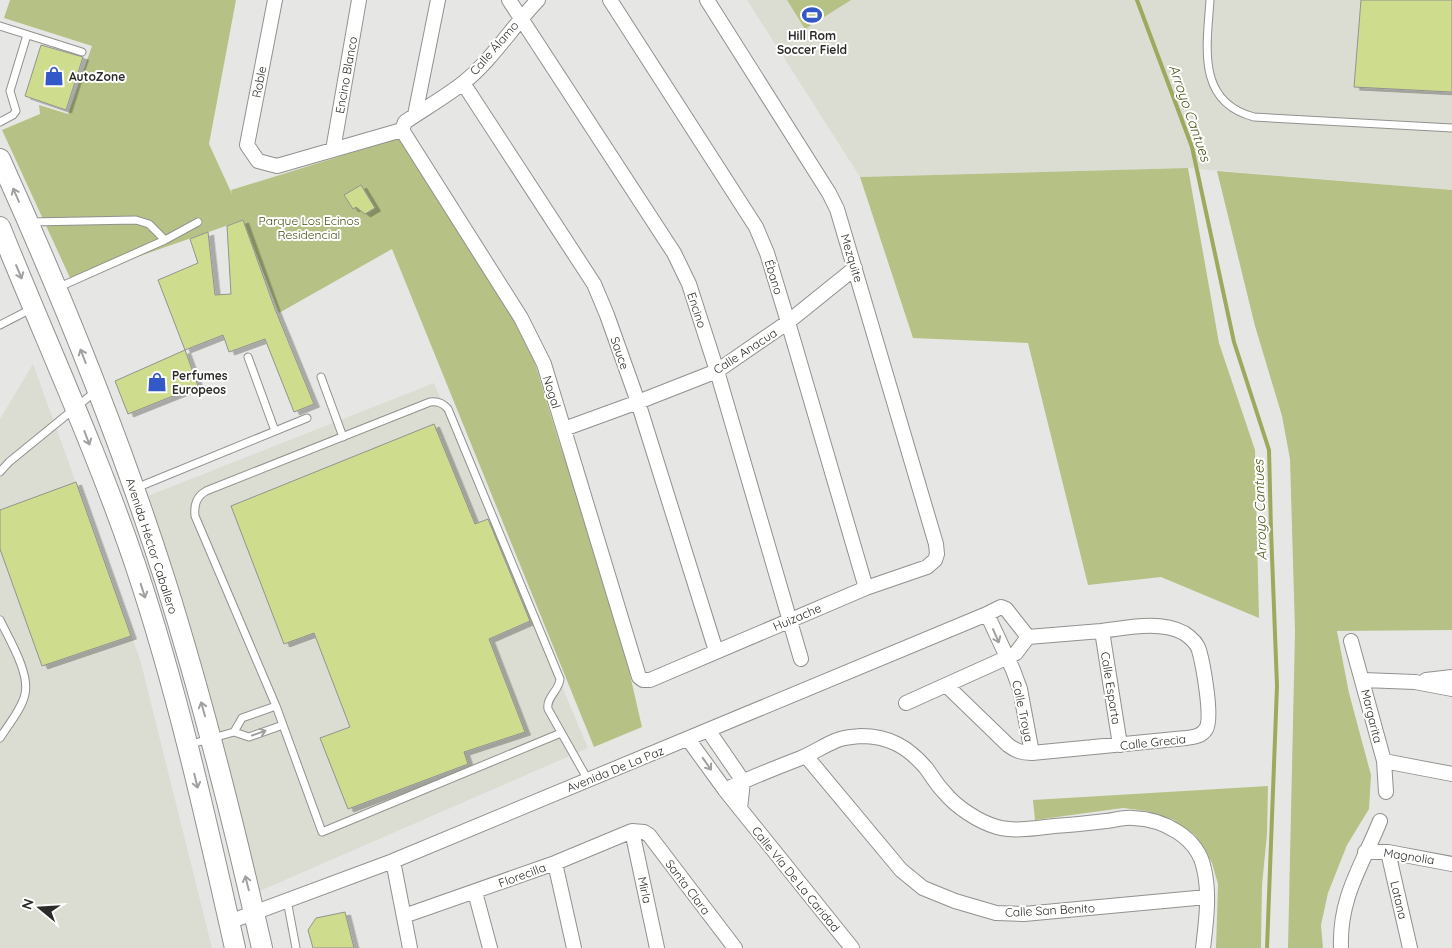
<svg xmlns="http://www.w3.org/2000/svg" width="1452" height="948" font-family="Quicksand,sans-serif">
<style>
.built{fill:#dbddd3}
.green{fill:#b6c186}
.lines{fill:none;stroke-linecap:round;stroke-linejoin:round}
.stream{stroke:#9da95c;stroke-width:4}
.building{fill:#cedc8d;stroke:#929390;filter:url(#shadow)}
.service-casing{stroke:#91918e;stroke-width:9}
.minor-casing{stroke:#91918e;stroke-width:16}
.secondary-casing{stroke:#91918e;stroke-width:22}
.service{stroke:#fff;stroke-width:7}
.minor{stroke:#fff;stroke-width:14}
.secondary{stroke:#fff;stroke-width:20}
.oneway{stroke:#a0a09f}
.labels{text-anchor:middle;dominant-baseline:central;stroke-width:4;stroke-linejoin:round;paint-order:stroke}
.poi-label{font-size:12px;font-weight:bold;fill:#2b2c2a;stroke:#fffffe;text-anchor:start}
.street-label{font-size:12px;fill:#2b2c2a;stroke:#fffffe}
.park-label{font-size:12px;fill:#484f16;stroke:#fffffe}
.water-label{font-size:14px;font-style:italic;fill:#4c541b;stroke:#fffffe}
</style>
<defs>
<filter id="shadow"><feDropShadow dx="5.5" dy="3" stdDeviation="0" flood-color="#0004"/></filter>
</defs>
<rect width="100%" height="100%" fill="#e6e7e4"/>
<!-- built -->
<path class="built" d="M747,0H1452V190L1188,168L860,177Z
M33,364L140,659L212,948H0V419Z
M434,383L588,748L253,894L140,499Z"/>
<!-- green -->
<path class="green" d="M10,0H236L209,144L232,194L231,190L399,138L528,340L559,442L581,500L615,610L642,727L594,747L392,249L279,313L243,220L71,280L2,130L40,114L39,105L68,114L92,46L4,18Z
M787,0H851L805,29Z
M1188,168L1219,343L1255,450L1259,618L1161,577L1088,585L1028,343L913,338L860,177Z
M1217,171L1452,190V630L1337,631L1349,693L1371,775L1369,809L1347,845L1328,893L1321,925L1323,948H1288L1295,631L1290,459L1282,416L1255,326Z
M1268,786L1267,834L1262,885L1261,948H1216L1218,884L1212,863L1195,835L1174,820L1147,811L1123,808L1035,820L1033,800Z"/>
<g class="lines">
<!-- stream -->
<path class="stream" d="M1137,0L1192,147L1234,342L1269,450L1271,530L1277,686L1267,948"/>
</g>
<!-- building -->
<path class="building" d="M1361,0H1452V92L1354,87Z
M41,45L83,57L66,110L25,96Z
M361,185L375,208L365,214L356,207L353,209L344,195Z
M243,220L275,309L314,404L294,412L265,339L229,352L223,335L185,350L158,280L198,263L190,239L208,232L215,295L231,294L227,226Z
M185,350L198,386L128,414L115,381Z
M434,424L475,524L488,519L530,621L489,639L525,732L464,752L468,764L348,809L320,738L350,727L314,633L284,644L231,506Z
M76,482L131,636L42,666L0,549V510Z
M345,912L354,948H313L308,930L316,918Z"/>
<g class="lines">
<defs>
<path id="service" d="M1210,0C1207,46 1196,102 1254,117L1452,128
M0,26L82,52
M0,122L13,115L16,111L10,91L27,35
M30,222L136,220L149,224L165,240
M57,288L165,240L198,222
M0,325L31,309
M248,357L275,431
M321,377L343,437
M0,472L9,462L96,391
M136,488L307,418
M0,620C9,639 30,673 25,694C22,709 8,725 0,738
M234,732L242,718L276,706
M561,733L322,832L276,706L195,516C194,505 196,497 206,491L430,402C438,401 443,403 448,409L560,679C559,691 546,697 548,709L588,780
M188,745L234,732L249,737L283,725
M287,900L296,948"/>
<path id="minor" d="M275,0L247,145L258,161L277,166L402,130
M509,0L674,253L689,284L717,371L801,659
M610,0L756,227L767,253L788,322L866,588
M463,83L594,284L607,315L638,402L716,651
M415,115L438,0
M402,130L521,318L544,364L639,677L643,680H650L866,588L927,567L935,560L937,554L936,544L837,209L829,193L707,0
M402,130L405,122C424,109 445,97 463,83C492,60 512,27 538,0
M333,150L359,0
M564,429L638,402L717,371L788,322L855,268
M987,614L1013,670L1020,689L1032,753
M1102,631L1120,745
M1351,641L1384,761L1386,792
M1363,680L1415,682L1452,689
M1426,680L1452,677
M906,703L1006,658L1016,653L1028,637C1052,635 1076,633 1101,631C1127,628 1159,620 1184,633C1190,637 1197,643 1199,650C1203,664 1213,718 1206,729C1202,736 1194,737 1186,738L1032,753C1022,753 1016,751 1008,745L946,685
M708,730L743,781L740,809
M688,739L725,790L852,948
M806,756L901,870L923,888L955,901L996,913L1024,914L1207,897
M1384,761L1452,774
M725,790C749,778 775,768 801,758C813,753 823,746 835,741C843,737 852,737 861,736C889,736 908,747 926,768C932,776 937,785 944,792C956,807 979,822 997,827C1015,832 1036,828 1054,826C1071,825 1089,823 1106,821C1115,820 1124,817 1133,818C1163,819 1198,837 1204,869C1210,894 1206,923 1203,948
M632,831L657,948
M1365,852H1388L1452,864
M1388,852L1410,948
M393,861L410,948
M555,863L574,948
M475,892L490,948
M404,916L555,863L632,831L644,832L649,835L735,948
M229,922L393,861L987,614L1001,607L1006,609L1028,637
M1341,948C1339,897 1362,866 1380,821"/>
<path id="secondary" d="M0,159C62,296 119,436 165,580C203,701 234,824 262,948
M0,227C45,339 96,449 135,564C177,689 206,819 235,948"/>
</defs>
<!-- service casing -->
<use href="#service" class="service-casing"/>
<!-- minor casing -->
<use href="#minor" class="minor-casing"/>
<!-- secondary casing -->
<use href="#secondary" class="secondary-casing"/>
<!-- service -->
<use href="#service" class="service"/>
<!-- minor -->
<use href="#minor" class="minor"/>
<!-- secondary -->
<use href="#secondary" class="secondary"/>
</g>
<!-- one-way arrows -->
<defs><path id="oneway-shaft" d="M-6 0H5M1.5-3L5.5 0L1.5 3" fill="none" stroke-width="1.6" stroke-linecap="round" stroke-linejoin="round" transform="scale(1.25)"/></defs>
<g class="oneway">
<use href="#oneway-shaft" transform="translate(16 195) rotate(-114)"/>
<use href="#oneway-shaft" transform="translate(19 272) rotate(67)"/>
<use href="#oneway-shaft" transform="translate(83 356) rotate(-111)"/>
<use href="#oneway-shaft" transform="translate(87 438) rotate(69)"/>
<use href="#oneway-shaft" transform="translate(143 591) rotate(72)"/>
<use href="#oneway-shaft" transform="translate(996 636) rotate(66)"/>
<use href="#oneway-shaft" transform="translate(203 709) rotate(-106)"/>
<use href="#oneway-shaft" transform="translate(259 733) rotate(-19)"/>
<use href="#oneway-shaft" transform="translate(707 764) rotate(55)"/>
<use href="#oneway-shaft" transform="translate(196 781) rotate(76)"/>
<use href="#oneway-shaft" transform="translate(247 883) rotate(-104)"/>
</g>
<!-- icons -->
<defs>
<symbol id="stadium-bare" viewBox="-9 -9 18 18"><path d="M0-5a6.5 5 0 1 0 0 10a6.5 5 0 1 0 0-10ZM-3.5-1.8h7v3.6h-7Z" fill="#3358c8" stroke="#fffffe" stroke-width="2.5" paint-order="stroke"/></symbol>
<symbol id="shop-bare" viewBox="-9 -9 18 18"><path d="M-5-2.5h2.3a2.7 3.5 0 0 1 5.4 0H5L5.5 6h-11ZM-1.5-2.5h3a1.5 2.3 0 0 0-3 0Z" fill="#3358c8" stroke="#fffffe" stroke-width="2.5" paint-order="stroke"/></symbol>
</defs>
<g fill-rule="evenodd">
<use href="#stadium-bare" x="798" y="1" width="28" height="28"/>
<use href="#shop-bare" x="40" y="62" width="28" height="28"/>
<use href="#shop-bare" x="143" y="368" width="28" height="28"/>
</g>
<g class="labels">
<!-- poi labels -->
<g class="poi-label">
<text x="812" y="35" text-anchor="middle">Hill Rom<tspan x="812" dy="14">Soccer Field</tspan></text>
<text x="69" y="76">AutoZone</text>
<text x="172" y="375">Perfumes<tspan x="172" dy="14">Europeos</tspan></text>
</g>
<!-- street labels -->
<g class="street-label">
<text transform="translate(494 48) rotate(-49)">Calle Álamo</text>
<text transform="translate(346 75) rotate(-80)">Encino Blanco</text>
<text transform="translate(259 82) rotate(-79)">Roble</text>
<text transform="translate(852 258) rotate(73)">Mezquite</text>
<text transform="translate(774 277) rotate(73)">Ébano</text>
<text transform="translate(697 310) rotate(72)">Encino</text>
<text transform="translate(745 351) rotate(-33)">Calle Anacua</text>
<text transform="translate(620 353) rotate(71)">Sauce</text>
<text transform="translate(552 392) rotate(73)">Nogal</text>
<text transform="translate(152 546) rotate(72)">Avenida Héctor Caballero</text>
<text transform="translate(797 617) rotate(-23)">Huizache</text>
<text transform="translate(1111 688) rotate(81)">Calle Esparta</text>
<text transform="translate(1023 711) rotate(78)">Calle Troya</text>
<text transform="translate(1372 716) rotate(76)">Margarita</text>
<text transform="translate(1153 742) rotate(-6)">Calle Grecia</text>
<text transform="translate(615 769) rotate(-22)">Avenida De La Paz</text>
<text transform="translate(1409 856) rotate(9)">Magnolia</text>
<text transform="translate(522 875) rotate(-20)">Florecilla</text>
<text transform="translate(796 879) rotate(51)">Calle Vía De La Caridad</text>
<text transform="translate(688 887) rotate(53)">Santa Clara</text>
<text transform="translate(645 890) rotate(78)">Mirla</text>
<text transform="translate(1399 900) rotate(77)">Latana</text>
<text transform="translate(1050 910) rotate(-3)">Calle San Benito</text>
</g>
<!-- park labels -->
<g class="park-label">
<text x="309" y="220">Parque Los Ecinos<tspan x="309" dy="14">Residencial</tspan></text>
</g>
<!-- water labels -->
<g class="water-label">
<text transform="translate(1190 113) rotate(71)">Arroyo Cantues</text>
<text transform="translate(1260 510) rotate(-92)">Arroyo Cantues</text>
</g>
</g>
<!-- north arrow -->
<g transform="translate(40 908) rotate(288)" stroke="#fffffe" stroke-width="4" paint-order="stroke">
<path d="M0-4L9 19L0 12L-9 19Z" fill="#2b2c2a"/>
<text y="-8" font-size="14" font-weight="bold" text-anchor="middle" fill="#2b2c2a">N</text>
</g>
</svg>
